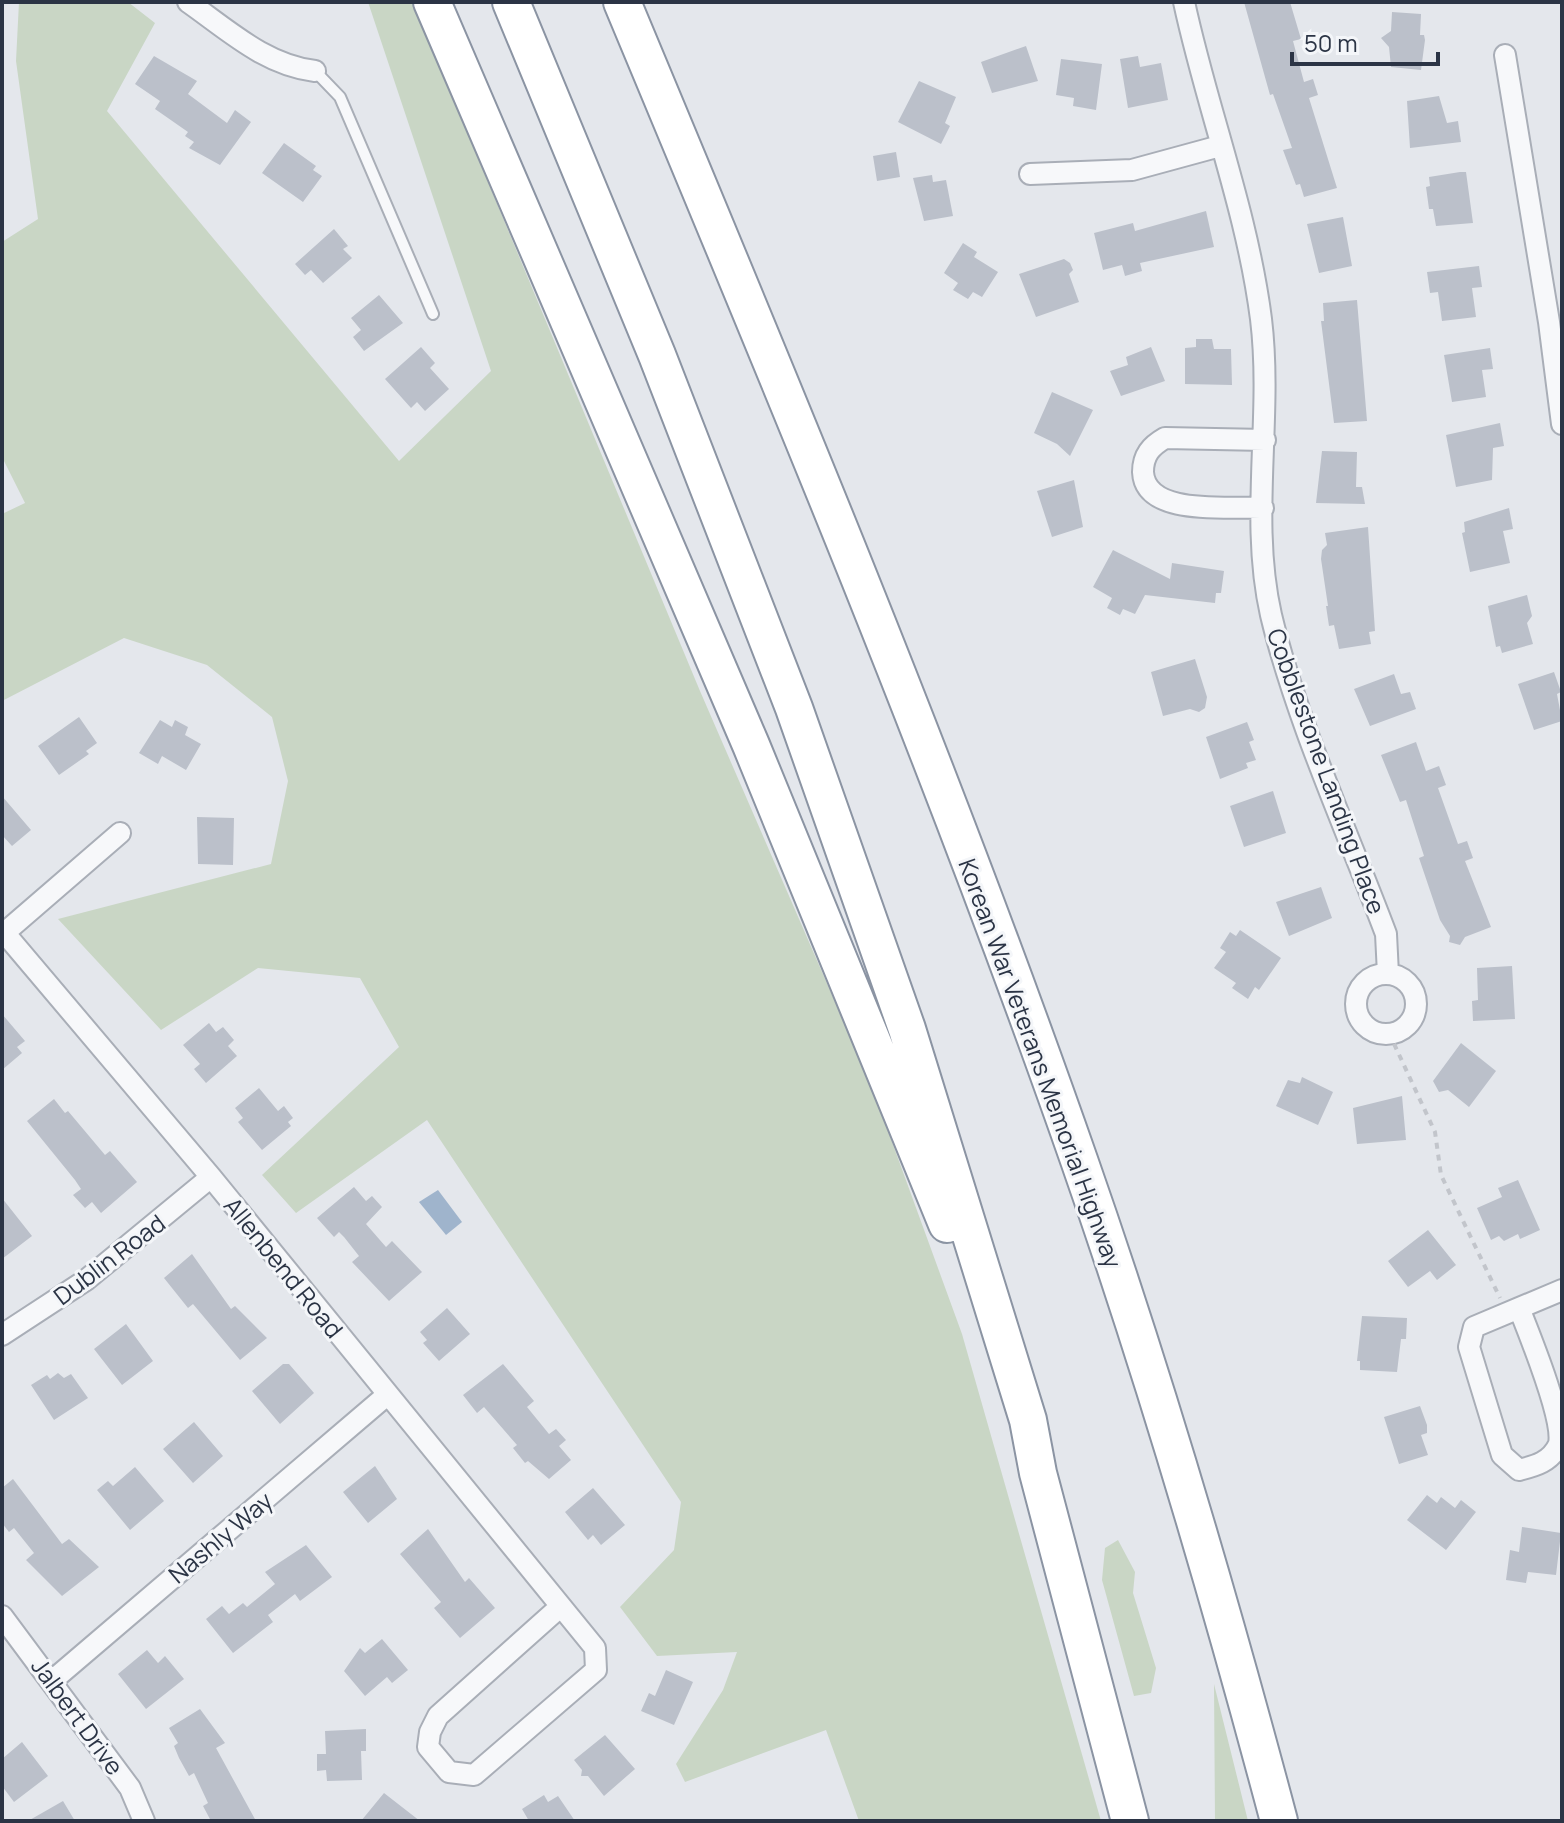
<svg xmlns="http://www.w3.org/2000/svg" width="1564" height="1823" font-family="Manrope,sans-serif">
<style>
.green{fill:#c9d6c5}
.water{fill:#9fb4cc}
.building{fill:#bbc0ca}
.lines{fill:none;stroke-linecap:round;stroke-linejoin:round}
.service-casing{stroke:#a9aeb7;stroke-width:14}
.minor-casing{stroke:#a9aeb7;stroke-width:24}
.motorway-casing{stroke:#8b94a3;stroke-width:40}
.path{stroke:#c2c5cb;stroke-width:4;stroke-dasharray:6 6;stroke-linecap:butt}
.service{stroke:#f7f8fa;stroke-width:10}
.minor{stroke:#f7f8fa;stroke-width:20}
.motorway{stroke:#fff;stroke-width:36}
.labels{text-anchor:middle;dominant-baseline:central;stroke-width:6;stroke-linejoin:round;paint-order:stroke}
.street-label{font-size:24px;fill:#2b3445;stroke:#f4f6f9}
</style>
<rect width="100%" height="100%" fill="#e4e7ec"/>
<!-- green -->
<path class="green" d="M19,2H128L155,23L107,111L399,461L491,371L368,2H413L700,691L872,1087L962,1334L1101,1821H859L826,1730L685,1782L676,1764L723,1690L737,1652L657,1656L620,1607L674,1550L681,1502L427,1120L296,1213L262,1175L399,1047L360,978L258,968L161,1030L58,919L271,864L288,781L272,717L207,665L124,638L2,701V514L25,503L2,457V242L38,219L16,61Z
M1118,1540L1135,1572L1133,1593L1156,1668L1151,1693L1134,1696L1102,1580L1105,1548Z
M1214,1684L1248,1821H1215Z"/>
<!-- water -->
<path class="water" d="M438,1190L462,1222L446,1235L419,1202Z"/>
<!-- building -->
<path class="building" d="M1244,2H1290L1301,39L1293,41L1304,82L1313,79L1318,95L1309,98L1337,188L1304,197L1300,184L1296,185L1283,150L1292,148L1273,94L1270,95Z
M1392,12L1421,14L1420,35H1424L1425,40L1421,70L1391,67L1389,47L1381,38L1391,31Z
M1026,46L1038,81L992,93L981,62Z
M154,56L197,81L188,94L227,123L235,110L251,122L220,165L189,148L194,142L185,136L188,132L155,109L160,101L135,84Z
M1138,56L1140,67L1161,63L1168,100L1128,108L1120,59Z
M1061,59L1102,64L1096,110L1073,106L1074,98L1056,95Z
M919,81L956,97L945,123L950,126L941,144L898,122Z
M1439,96L1447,123L1458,121L1461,142L1410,148L1407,101Z
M284,143L316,166L313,170L322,176L303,202L262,173Z
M896,152L900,177L877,181L873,156Z
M1460,172H1466L1473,223L1436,226L1433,209H1429L1426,187L1430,186L1429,177Z
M932,175L933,182L946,180L953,216L924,221L913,178Z
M1206,211L1214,247L1140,263L1142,271L1125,276L1122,265L1103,270L1094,233L1133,223L1135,231Z
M1343,217L1352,266L1319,273L1307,224Z
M334,229L348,246L343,249L352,258L323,283L311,270L305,275L295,264Z
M963,243L977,252L974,257L998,272L982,297L973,292L968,299L953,290L958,283L944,273Z
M1064,259L1070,263L1073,270L1069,274L1079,302L1036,317L1019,274Z
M1479,266L1482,287L1472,288L1476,317L1442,321L1438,292L1430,293L1427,272Z
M379,295L403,323L364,351L353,337L361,330L351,318Z
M1357,300L1367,421L1334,423L1321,321H1324L1323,303Z
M1196,339H1212L1214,349H1231L1232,385L1185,384V348L1196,347Z
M421,347L435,363L430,368L449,389L425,411L417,402L411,408L385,379Z
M1151,347L1165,381L1121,396L1110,371L1128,365L1126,357Z
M1490,348L1493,369L1482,370L1486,397L1452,402L1444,355Z
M1052,392L1093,410L1070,456L1057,444L1034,433Z
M1500,423L1504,446L1493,448L1492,480L1456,487L1446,435Z
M1322,451L1357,452L1356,487H1362L1365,504L1316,503Z
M1074,480L1083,527L1052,537L1037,491Z
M1509,508L1513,529L1503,531L1510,563L1470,572L1462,533L1465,532L1464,522Z
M1368,527L1375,631L1369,632L1371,644L1339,649L1334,625L1329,626L1326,606H1328L1321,559L1322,550L1327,545L1325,533Z
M1113,550L1170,579L1172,563L1224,571L1221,593H1216L1215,603L1145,595L1135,614L1123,609L1120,615L1107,608L1112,598L1093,587Z
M1527,595L1532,616L1527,623L1533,644L1502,653L1500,646L1496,647L1488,606Z
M1195,659L1207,697L1205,708L1199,712L1190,709L1163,716L1151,672Z
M1554,672L1561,692L1557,694L1562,721L1534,730L1518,684Z
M1394,674L1401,694L1410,692L1416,709L1370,726L1354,689Z
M79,717L97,743L86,751L89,754L59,775L38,746Z
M160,720L172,727L175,720L188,727L185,735L201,744L186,770L162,756L158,764L139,753Z
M1247,722L1254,740L1249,742L1256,760L1246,763L1248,768L1220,779L1206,737Z
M1416,742L1426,771L1439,766L1446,785L1438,788L1458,844L1467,841L1473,858L1465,861L1491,927L1465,937L1460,945L1449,942L1450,936L1440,920L1419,858L1424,856L1406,800L1400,802L1381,755Z
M1273,791L1286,833L1244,847L1230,806Z
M2,796L31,830L12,846L2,835Z
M197,817L234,818L233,865L198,864Z
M1321,887L1332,918L1289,936L1276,902Z
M1240,930L1281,958L1259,990L1255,987L1248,999L1232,988L1236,983L1214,968L1226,952L1220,948L1230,932L1236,936Z
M1512,966L1515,1019L1473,1021L1472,1001L1478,1000L1477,968Z
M2,1014L25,1041L17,1047L22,1053L2,1070Z
M209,1023L216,1032L223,1027L234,1040L228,1046L237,1056L206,1083L194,1069L200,1064L183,1045Z
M1461,1043L1496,1071L1469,1107L1448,1090L1439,1092L1433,1081Z
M1302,1077L1333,1092L1318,1125L1276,1106L1288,1080L1300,1083Z
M259,1088L278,1111L284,1106L293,1118L288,1122L291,1126L262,1150L238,1122L243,1118L235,1108Z
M1402,1096L1406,1140L1357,1144L1353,1108Z
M54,1099L65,1113L68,1111L105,1155L110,1151L137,1182L101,1213L92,1202L85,1208L73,1195L81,1189L75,1180L27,1121Z
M1518,1180L1540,1230L1520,1239L1518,1234L1504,1241L1499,1236L1491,1240L1477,1208L1502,1197L1498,1188Z
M354,1187L366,1201L372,1196L382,1207L366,1224L386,1247L392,1241L422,1272L389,1301L352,1262L359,1256L344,1237L339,1232L334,1237L317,1218Z
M2,1198L32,1236L2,1259Z
M1428,1230L1456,1265L1437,1280L1430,1271L1408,1287L1388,1261Z
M192,1254L231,1309L235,1306L267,1338L240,1360L193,1304L188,1308L164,1278Z
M447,1308L470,1334L439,1361L423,1343L427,1340L420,1332Z
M1362,1316L1407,1318L1406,1339H1401L1397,1372L1360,1370V1361H1357Z
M126,1324L153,1361L122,1385L94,1349Z
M283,1364H289L314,1393L280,1424L252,1391Z
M503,1364L534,1401L527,1407L549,1434L556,1429L566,1440L559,1446L571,1460L549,1479L528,1461L525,1463L513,1448L517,1445L484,1407L477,1413L463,1395Z
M58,1373L64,1378L71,1374L88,1398L54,1420L31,1385L47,1375L50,1379Z
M1420,1406L1427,1425V1433L1421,1435L1428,1455L1399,1464L1384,1417Z
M194,1422L223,1456L193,1483L163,1449Z
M375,1466L397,1499L368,1523L343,1492Z
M135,1467L164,1501L130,1530L97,1490L108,1481L113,1486Z
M13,1479L62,1544L69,1539L99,1567L62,1596L26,1560L34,1553L14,1528L9,1532L2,1523V1488Z
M593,1488L625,1525L601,1545L593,1535L588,1540L565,1512Z
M1427,1495L1437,1503L1441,1497L1455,1508L1461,1500L1476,1512L1446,1550L1407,1520Z
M1522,1527L1561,1533L1556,1575L1528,1572L1526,1583L1506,1580L1510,1550L1519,1552Z
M428,1529L465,1582L469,1578L495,1608L460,1638L434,1608L441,1602L400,1554Z
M306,1545L332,1577L300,1601L295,1594L268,1615L273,1622L233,1653L206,1619L222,1606L229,1614L243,1603L247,1607L275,1584L265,1572Z
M382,1639L408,1670L392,1683L387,1677L365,1696L344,1671L360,1648L365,1653Z
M147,1650L158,1663L165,1656L184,1679L146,1709L118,1674Z
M666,1670L693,1682L674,1725L641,1711L649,1693L655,1696Z
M200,1709L225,1743L216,1748L256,1821H211L203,1806L208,1803L194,1773L189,1776L179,1758L174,1746L178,1743L169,1728Z
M366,1729V1751H361L362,1780L327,1781L326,1770L317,1771V1754H326L325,1731Z
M605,1735L635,1769L604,1796L588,1776H581L582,1770L574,1760Z
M22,1742L48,1776L14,1802L2,1786V1759Z
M384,1793L420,1821H361Z
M544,1795L548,1802L558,1796L575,1821H529L522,1809Z
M63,1801L75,1821H28Z"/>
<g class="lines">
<defs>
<path id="service" d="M315,71L340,97L433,314"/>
<path id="minor" d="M188,2C228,30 265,65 315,71
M1184,2C1207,109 1247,210 1261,319C1273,417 1249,519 1271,615C1296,720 1348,833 1386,934L1388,974
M1505,55L1549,322L1562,424
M1030,174L1132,170L1220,146
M1263,508C1230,506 1145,517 1143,472C1143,455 1151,446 1165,438L1265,440
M2,930L211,1177L595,1648L596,1670L474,1775L449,1772L428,1747L430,1732L438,1716L560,1607
M2,935L120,833
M1356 1004a30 30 0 1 1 60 0a30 30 0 1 1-60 0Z
M1519,1308C1530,1336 1564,1419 1559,1444C1551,1462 1535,1466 1519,1470L1502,1455L1469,1347L1474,1327L1562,1290
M2,1335L86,1280L211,1177
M2,1616L130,1788L144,1821
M53,1680L387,1395"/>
<path id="motorway" d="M432,2L751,745L947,1224
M511,2L657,355L794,708L907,1029L1028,1420L1038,1473L1130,1821
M622,2C782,385 942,768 1079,1160C1155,1377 1220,1599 1279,1821"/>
</defs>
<!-- service casing -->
<use href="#service" class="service-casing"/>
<!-- minor casing -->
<use href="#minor" class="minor-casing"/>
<!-- motorway casing -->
<use href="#motorway" class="motorway-casing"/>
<!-- path -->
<path class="path" d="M1389,1033L1435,1132L1441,1175L1500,1298"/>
<!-- service -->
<use href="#service" class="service"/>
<!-- minor -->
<use href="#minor" class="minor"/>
<!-- motorway -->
<use href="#motorway" class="motorway"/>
</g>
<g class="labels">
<!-- street labels -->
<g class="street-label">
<text transform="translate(1327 771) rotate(70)">Cobblestone Landing Place</text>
<text transform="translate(1041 1063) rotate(70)">Korean War Veterans Memorial Highway</text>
<text transform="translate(109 1259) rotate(-37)">Dublin Road</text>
<text transform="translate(284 1267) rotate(51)">Allenbend Road</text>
<text transform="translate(220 1537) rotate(-40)">Nashly Way</text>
<text transform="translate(78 1716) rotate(54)">Jalbert Drive</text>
</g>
</g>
<!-- border -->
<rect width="1564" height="1823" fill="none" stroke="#2b3445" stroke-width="8"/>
<!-- scale -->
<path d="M1292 52v12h146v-12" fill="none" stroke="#2b3445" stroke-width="4"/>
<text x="1304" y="52" font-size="24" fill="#2b3445" stroke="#f4f6f9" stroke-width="6" paint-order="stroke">50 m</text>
</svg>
